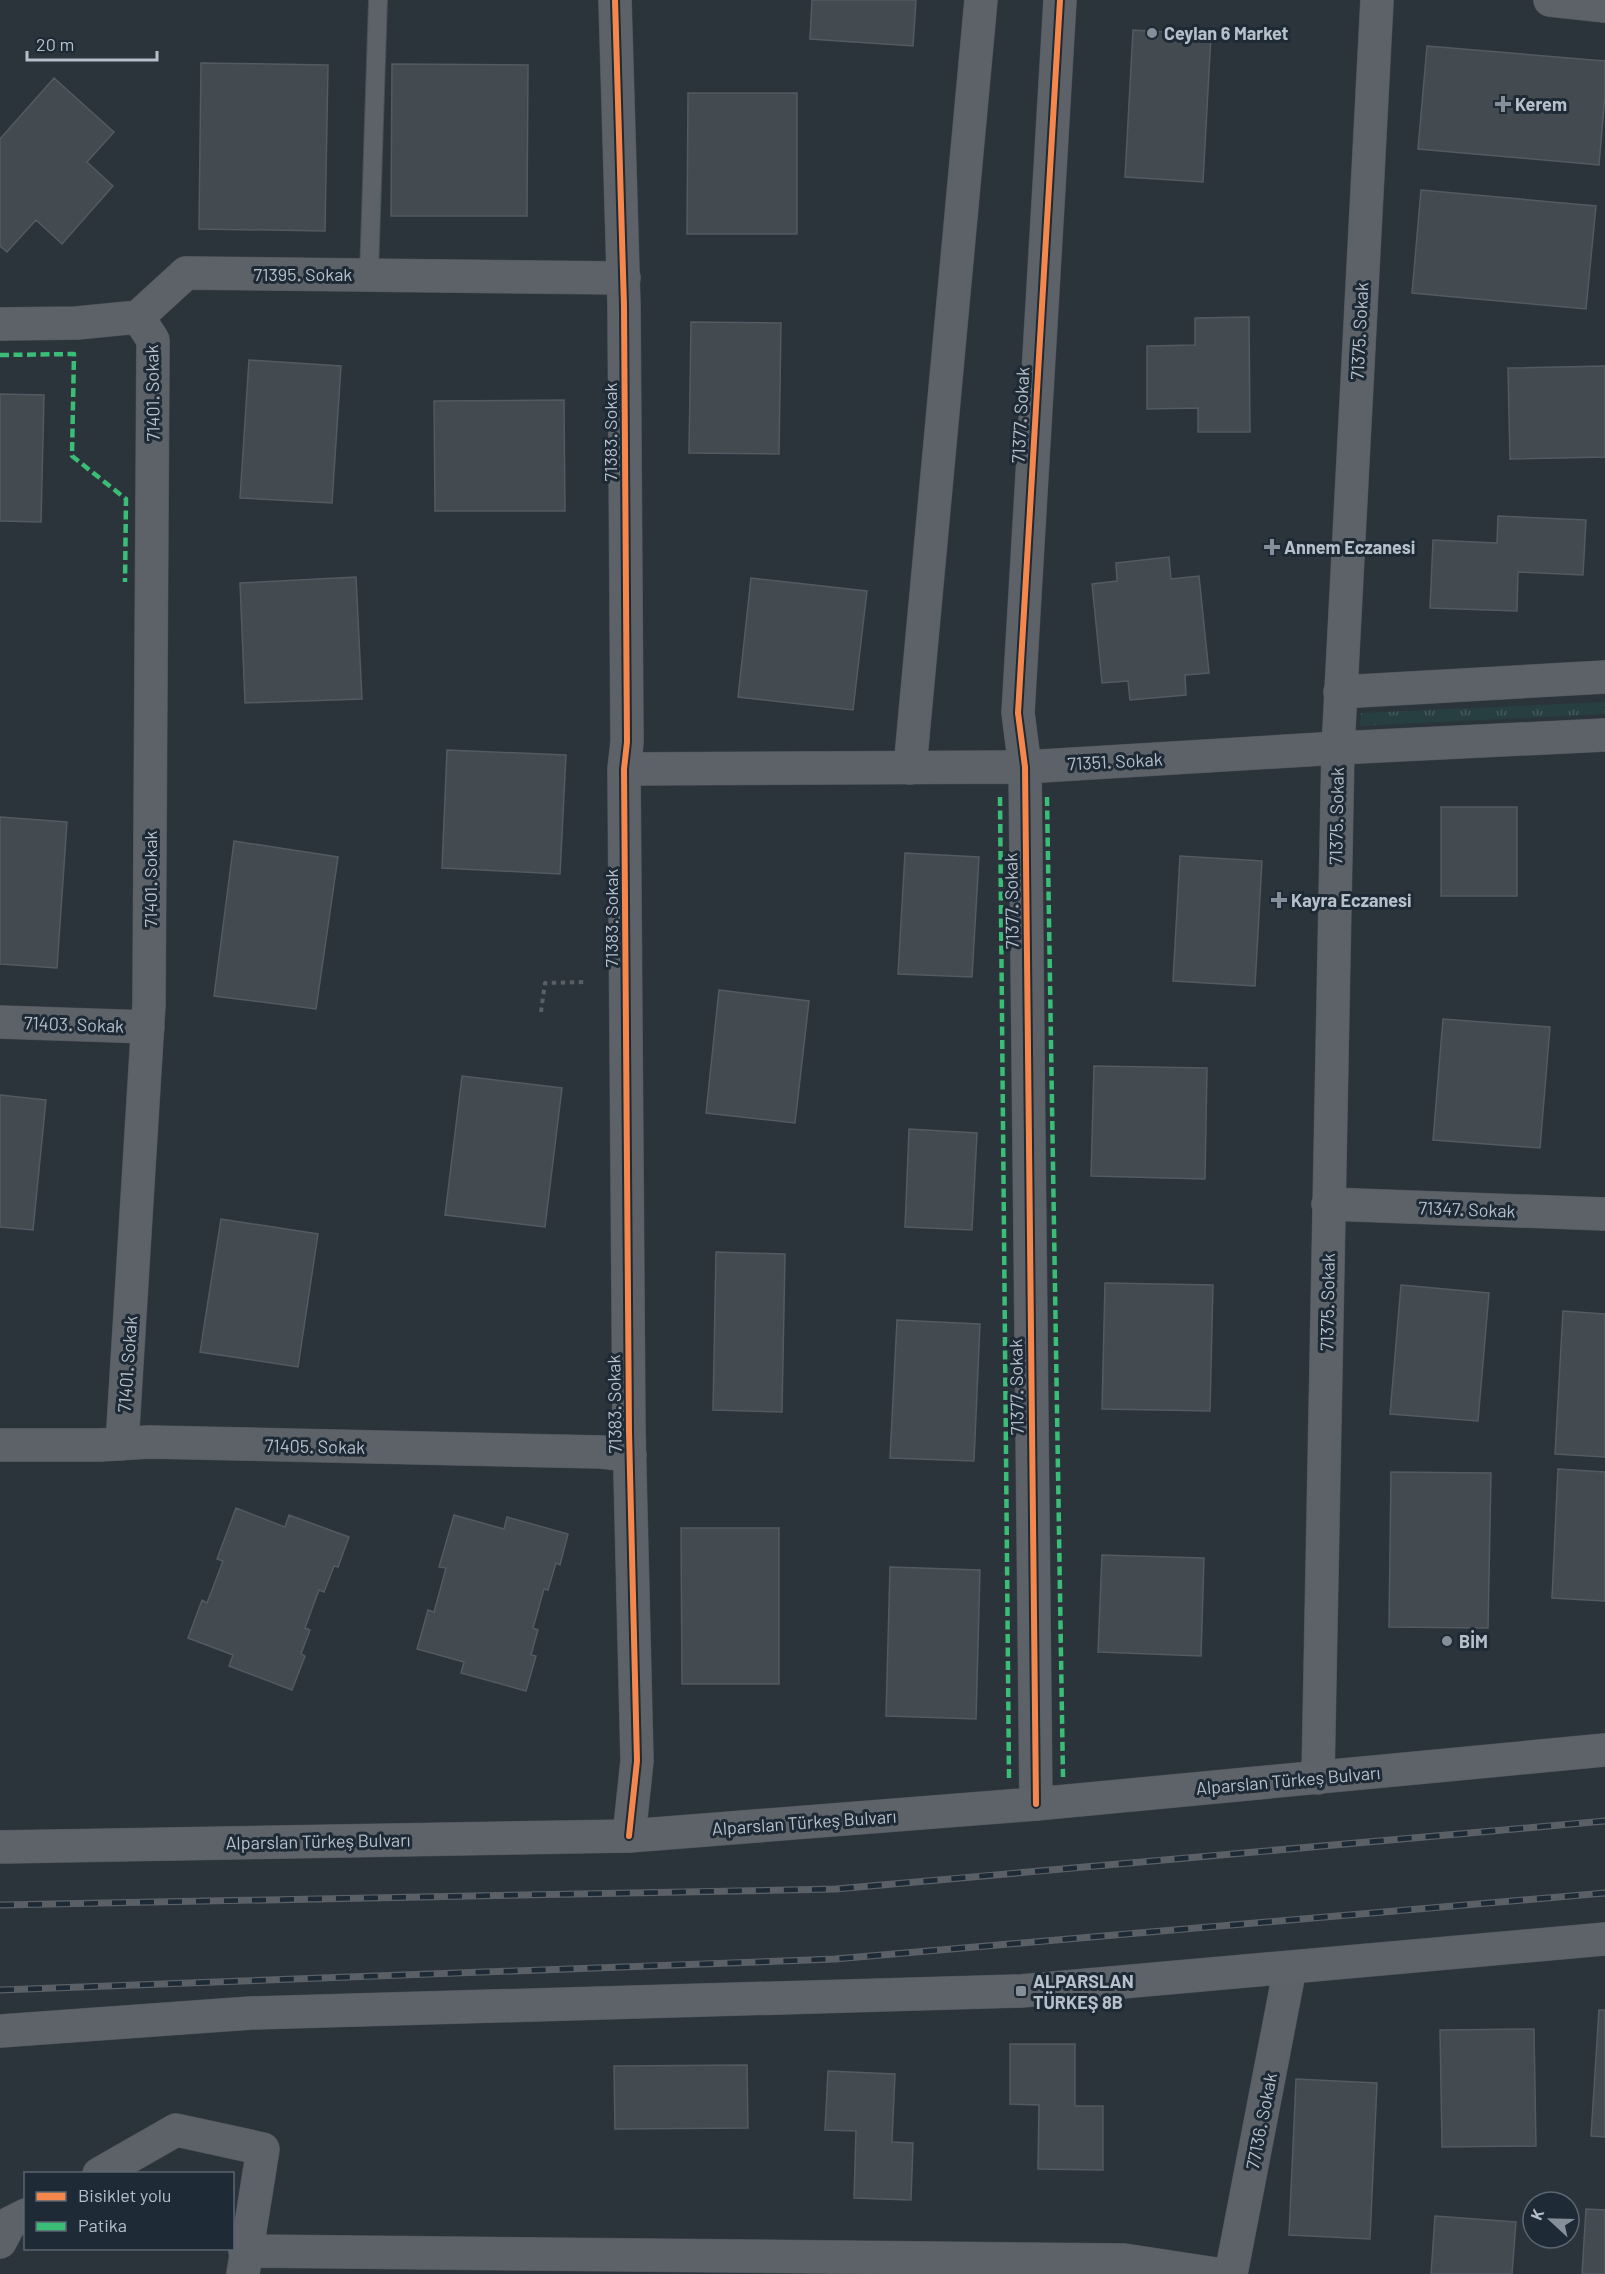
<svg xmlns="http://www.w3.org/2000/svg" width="1605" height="2274" font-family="Barlow,sans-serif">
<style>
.grass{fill:url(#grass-tufts)}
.building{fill:#434a50;stroke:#535a62;stroke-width:1.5}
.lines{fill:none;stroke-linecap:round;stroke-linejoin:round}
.service-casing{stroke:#494f55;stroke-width:20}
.minor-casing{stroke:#494f55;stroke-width:34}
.tertiary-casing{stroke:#494f55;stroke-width:34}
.primary-casing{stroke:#495057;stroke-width:34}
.path{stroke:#596065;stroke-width:4;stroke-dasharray:4.5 4.5;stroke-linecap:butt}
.service{stroke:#5c6268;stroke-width:18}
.minor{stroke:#5c6268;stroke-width:33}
.tertiary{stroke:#5c6268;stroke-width:33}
.primary{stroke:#5e636a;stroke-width:33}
.rail-casing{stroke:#5a6066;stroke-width:7}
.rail{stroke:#1e2a36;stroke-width:4.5;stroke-dasharray:14;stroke-linecap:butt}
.quiet{stroke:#3abd76;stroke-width:4.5;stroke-dasharray:9 4.5;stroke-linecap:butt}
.cycleway-casing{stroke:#1e2a36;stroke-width:10}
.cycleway{stroke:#f5874c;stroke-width:6}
.poi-dot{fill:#858f99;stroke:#1e2a36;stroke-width:2}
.labels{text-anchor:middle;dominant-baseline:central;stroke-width:6;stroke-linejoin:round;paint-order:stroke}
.poi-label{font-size:18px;font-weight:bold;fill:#b6c0cb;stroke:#1e2a36;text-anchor:start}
.street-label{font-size:18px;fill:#b6c0cb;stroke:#1e2a36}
</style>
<defs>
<pattern id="grass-tufts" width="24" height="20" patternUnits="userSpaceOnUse" patternTransform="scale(1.5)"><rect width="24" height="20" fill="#283f41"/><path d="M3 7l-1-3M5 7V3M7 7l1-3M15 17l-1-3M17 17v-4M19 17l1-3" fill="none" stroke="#45595b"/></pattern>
</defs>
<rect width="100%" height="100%" fill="#2b333b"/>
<!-- grass -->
<path class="grass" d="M1605,702V714L1360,726L1361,713Z"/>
<!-- building -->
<path class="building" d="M812,0H916L913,46L810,39Z
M1133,30L1211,35L1203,182L1125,177Z
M1427,46L1605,61V95L1599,165L1418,149Z
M201,63L328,65L325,231L199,229Z
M392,64L528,65L527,216H391Z
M54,78L114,132L87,162L113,186L62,244L36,220L7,252L0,246V139Z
M688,93H797V234H687Z
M1421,190L1596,206L1586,309L1412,293Z
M1249,317L1250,432H1198V408L1147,409V346L1195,345V318Z
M691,322L781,323L779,454L689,453Z
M249,360L341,366L332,503L240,498Z
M1605,366V457L1510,459L1508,368Z
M0,394L44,395L41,522L0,521Z
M564,400L565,511H435L434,401Z
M1498,516L1586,520L1583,575L1518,572L1517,611L1430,608L1433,540L1497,543Z
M1169,557L1171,579L1199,576L1209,673L1185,675L1186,695L1130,700L1128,681L1102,683L1092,584L1117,581L1116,563Z
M356,577L362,699L245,703L240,583Z
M751,578L867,591L853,710L738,697Z
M447,750L566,755L560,874L442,868Z
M1441,807H1517V896H1441Z
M0,817L67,822L57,968L0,964Z
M234,841L338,857L316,1009L214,996Z
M905,853L979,857L972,977L898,974Z
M1180,856L1262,861L1255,986L1173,981Z
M719,990L809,1001L795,1123L706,1113Z
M1443,1019L1550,1027L1540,1148L1433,1140Z
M1094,1066L1207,1068L1205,1179L1091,1176Z
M462,1076L562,1088L545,1227L445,1215Z
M0,1095L46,1100L33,1230L0,1227Z
M909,1129L977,1133L972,1230L905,1227Z
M221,1219L318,1234L298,1367L200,1352Z
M716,1252L785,1254L782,1412L713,1410Z
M1105,1283L1213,1285L1210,1411L1102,1409Z
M1401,1285L1489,1293L1478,1421L1390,1414Z
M1563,1311L1605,1314V1457L1555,1454Z
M897,1320L980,1324L974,1461L890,1458Z
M1558,1469L1605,1472V1601L1552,1598Z
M1391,1472L1491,1473L1488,1628L1389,1627Z
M236,1508L285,1527L289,1515L349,1537L338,1567L334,1566L324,1592L319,1590L305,1628L310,1630L301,1654L305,1656L292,1690L229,1666L233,1655L188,1638L202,1600L207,1603L223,1561L217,1559Z
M454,1515L504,1529L507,1517L568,1534L560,1565L556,1563L548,1590L544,1589L533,1628L538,1630L531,1655L536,1656L526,1691L461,1673L464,1662L417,1649L428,1610L434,1612L446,1568L439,1567Z
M681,1528H779V1684H682Z
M1102,1555L1204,1558L1201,1656L1098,1652Z
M890,1567L980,1570L976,1719L886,1716Z
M1599,2010H1605V2137L1591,2136Z
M1534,2029L1536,2146L1442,2147L1440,2030Z
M1010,2044H1075V2106H1103V2170L1038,2169L1039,2105L1010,2104Z
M747,2065L748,2128L615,2129L614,2066Z
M828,2071L895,2074L892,2142L913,2143L911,2200L854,2198L856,2131L825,2130Z
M1296,2079L1377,2083L1370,2239L1289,2235Z
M1586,2209L1605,2210V2274H1582Z
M1435,2216L1516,2222L1512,2274H1431Z"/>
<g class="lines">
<defs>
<path id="service" d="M369,274L378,0"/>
<path id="minor" d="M615,0L624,306L627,742L624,769L629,1431L637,1761L629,1836
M1550,0L1605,6
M0,324L77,323L138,317L186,273L624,278
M1025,767L1036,1804
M624,769L1025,767L1338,748
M0,1022L148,1027
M1328,1204L1605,1214
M122,1444L149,1004L153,340L138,317
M0,1445H100L149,1442L601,1452L630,1455
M1318,1778L1338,748L1377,0
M99,2174L176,2130L263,2149L243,2274
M0,2242L10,2223L26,2215
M245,2251L1124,2260L1216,2274
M1231,2274L1290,1968"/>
<path id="tertiary" d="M1340,692L1605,677
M1338,748L1605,735
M1025,767L1018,713L1060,0
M910,768L981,0"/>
<path id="primary" d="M0,1847L629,1836L1036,1804L1605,1750
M0,2031L251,2013L1021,1991L1605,1939"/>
</defs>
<!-- service casing -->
<use href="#service" class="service-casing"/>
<!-- minor casing -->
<use href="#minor" class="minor-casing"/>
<!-- tertiary casing -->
<use href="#tertiary" class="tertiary-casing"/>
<!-- primary casing -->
<use href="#primary" class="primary-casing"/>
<!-- path -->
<path class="path" d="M541,1012L545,983L587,982"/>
<!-- service -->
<use href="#service" class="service"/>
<!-- minor -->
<use href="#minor" class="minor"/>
<!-- tertiary -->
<use href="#tertiary" class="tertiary"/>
<!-- primary -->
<use href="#primary" class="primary"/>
<defs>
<path id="rail" d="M0,1905L836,1889L1605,1821
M0,1990L835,1959L1605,1893"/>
</defs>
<!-- rail casing -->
<use href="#rail" class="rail-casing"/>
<!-- rail -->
<use href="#rail" class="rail"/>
<!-- quiet -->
<path class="quiet" d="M0,355L74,354L72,456L126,499L125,582
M1000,797L1009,1780
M1047,797L1063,1777"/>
<defs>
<path id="cycleway" d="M615,0L624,306L627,742L624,769L629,1431L637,1761L629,1836
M1036,1804L1025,767L1018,713L1060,0"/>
</defs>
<!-- cycleway casing -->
<use href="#cycleway" class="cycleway-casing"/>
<!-- cycleway -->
<use href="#cycleway" class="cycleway"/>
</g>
<!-- markers -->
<g class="poi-dot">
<circle cx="1152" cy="33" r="6"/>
<path d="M1500 95h6v6h6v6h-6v6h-6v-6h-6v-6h6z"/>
<path d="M1269 538h6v6h6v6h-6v6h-6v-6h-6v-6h6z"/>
<path d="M1276 891h6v6h6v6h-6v6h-6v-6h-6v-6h6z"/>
<circle cx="1447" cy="1641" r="6"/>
<rect x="1015" y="1985" width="12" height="12" rx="3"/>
</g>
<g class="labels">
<!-- poi labels -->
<g class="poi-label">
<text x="1164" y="33">Ceylan 6 Market</text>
<text x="1515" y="104">Kerem</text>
<text x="1284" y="547">Annem Eczanesi</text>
<text x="1291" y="900">Kayra Eczanesi</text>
<text x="1459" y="1641">BİM</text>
<text x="1033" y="1981">ALPARSLAN<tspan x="1033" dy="21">TÜRKEŞ 8B</tspan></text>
</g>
<!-- street labels -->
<g class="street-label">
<text x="303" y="274">71395. Sokak</text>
<text transform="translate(1359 331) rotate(-87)">71375. Sokak</text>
<text transform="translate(152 393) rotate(-91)">71401. Sokak</text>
<text transform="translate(1020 415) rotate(-87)">71377. Sokak</text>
<text transform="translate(610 432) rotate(-90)">71383. Sokak</text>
<text transform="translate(1115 761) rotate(-3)">71351. Sokak</text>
<text transform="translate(1336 816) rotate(-89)">71375. Sokak</text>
<text transform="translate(150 879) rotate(-90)">71401. Sokak</text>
<text transform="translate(1011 901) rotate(-91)">71377. Sokak</text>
<text transform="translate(611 918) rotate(-90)">71383. Sokak</text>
<text transform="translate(74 1024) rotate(2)">71403. Sokak</text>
<text transform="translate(1467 1209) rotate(2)">71347. Sokak</text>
<text transform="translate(1327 1302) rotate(-89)">71375. Sokak</text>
<text transform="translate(127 1364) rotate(-86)">71401. Sokak</text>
<text transform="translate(1016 1387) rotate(-91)">71377. Sokak</text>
<text transform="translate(614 1404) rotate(-91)">71383. Sokak</text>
<text transform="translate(315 1446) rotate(1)">71405. Sokak</text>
<text transform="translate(1288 1780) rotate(-5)">Alparslan Türkeş Bulvarı</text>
<text transform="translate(804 1822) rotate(-4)">Alparslan Türkeş Bulvarı</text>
<text transform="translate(318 1841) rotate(-1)">Alparslan Türkeş Bulvarı</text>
<text transform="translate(1261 2121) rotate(-79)">77136. Sokak</text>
</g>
</g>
<!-- legend -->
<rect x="24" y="2172" width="210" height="78" fill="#1e2a36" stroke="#5b6672" stroke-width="1.5"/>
<rect x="36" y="2192" width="30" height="9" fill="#f5874c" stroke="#5b6672" stroke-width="1.5"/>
<text x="78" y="2202" font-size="18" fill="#b6c0cb">Bisiklet yolu</text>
<rect x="36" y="2222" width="30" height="9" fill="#3abd76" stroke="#5b6672" stroke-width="1.5"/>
<text x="78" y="2232" font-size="18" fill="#b6c0cb">Patika</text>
<!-- north arrow -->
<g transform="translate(1551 2220) rotate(292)"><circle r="28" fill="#1e2a36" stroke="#5b6672" stroke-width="1.5"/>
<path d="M0-4.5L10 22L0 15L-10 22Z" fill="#858f99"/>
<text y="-9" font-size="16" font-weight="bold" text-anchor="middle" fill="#b6c0cb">K</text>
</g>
<!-- scale -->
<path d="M27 51v9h130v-9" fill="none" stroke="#b6c0cb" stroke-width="3"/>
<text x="36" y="51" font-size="18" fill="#b6c0cb" stroke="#1e2a36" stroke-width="4.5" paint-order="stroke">20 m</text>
</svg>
